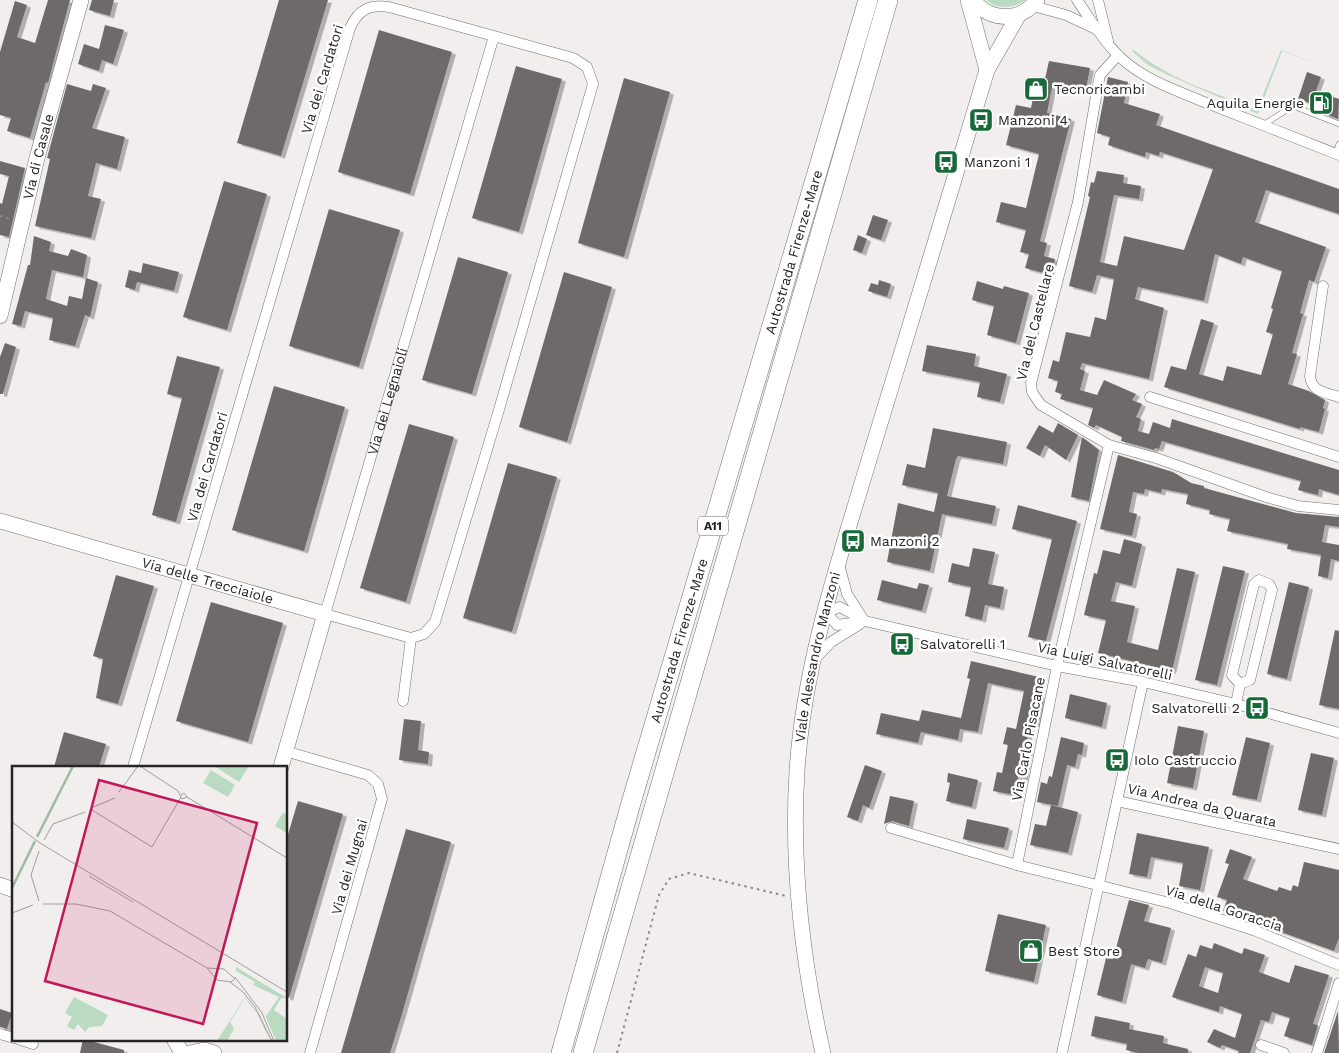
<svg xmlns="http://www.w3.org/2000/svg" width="1339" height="1053" font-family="'Work Sans',sans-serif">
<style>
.green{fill:#badac2}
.building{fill:#6e6b6a;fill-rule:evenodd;filter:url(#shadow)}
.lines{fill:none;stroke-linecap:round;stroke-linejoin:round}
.lane-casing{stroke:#736f6f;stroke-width:6}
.street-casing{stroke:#736f6f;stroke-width:11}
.secondary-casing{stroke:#736f6f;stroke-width:16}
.highway-casing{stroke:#736f6f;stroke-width:20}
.path{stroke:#8e8b8a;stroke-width:2;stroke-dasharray:2.5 4;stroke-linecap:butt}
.lane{stroke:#fff;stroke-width:5}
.street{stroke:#fff;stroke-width:10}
.secondary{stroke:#fff;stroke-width:15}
.highway{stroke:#fff;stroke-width:19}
.labels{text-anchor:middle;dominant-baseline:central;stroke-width:5;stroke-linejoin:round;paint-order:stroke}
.shield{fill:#fff;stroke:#676666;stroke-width:1}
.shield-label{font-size:12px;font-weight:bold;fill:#262424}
.street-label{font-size:14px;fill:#262424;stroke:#fff}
.poi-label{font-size:14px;fill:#262424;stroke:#fff;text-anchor:start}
.inset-river{fill:none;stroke:#98bea2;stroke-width:2.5}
.inset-road{fill:none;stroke:#a09d9d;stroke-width:1}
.view{fill:#c2185b;fill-opacity:0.15;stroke:#c2185b;stroke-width:2.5}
.inset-edge{fill:none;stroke:#262424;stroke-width:2.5}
</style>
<defs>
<filter id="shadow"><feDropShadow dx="4" dy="2.5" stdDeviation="0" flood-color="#0004"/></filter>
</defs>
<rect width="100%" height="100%" fill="#f2eeed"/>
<!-- green -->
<path class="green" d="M987,0H1025C1016,8 996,10 987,0Z
M1134,50C1168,79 1213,92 1253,108L1258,107L1281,50L1339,73L1282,51L1258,114L1168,75L1148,65L1132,51Z"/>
<!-- building -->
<path class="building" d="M48,0H70L48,83L46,82L30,138L7,131L11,118L0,115V52L15,1L27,5L17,37L35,43Z
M92,0H114L110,16L89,10Z
M279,0H328L281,156L237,143Z
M105,25L124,30L113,64L102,60L99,71L78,64L84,44L99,49Z
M379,30L452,52L410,194L338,172Z
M1049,61L1090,68L1086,89L1053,82L1047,113L1071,119L1040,241L1047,243L1044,256L1055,259L1051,275L1025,268L1029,254L1020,252L1026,230L996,222L1001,202L1026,208L1039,154L1006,145L1016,105L1031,108L1037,78L1045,79Z
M516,66L562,79L519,232L472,218Z
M1307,72L1321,77L1316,91L1339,99L1338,119L1325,114L1327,109L1298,99Z
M1108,77L1128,82L1124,103L1160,114L1156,125L1339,189V214L1266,190L1255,222L1326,247L1314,282L1309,280L1300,313L1303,314L1292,353L1297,354L1288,384L1309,391L1325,400L1323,408L1325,409L1319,432L1300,427V429L1164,387L1171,366L1186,370L1201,319L1214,323L1199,374L1223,381L1227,366L1261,375L1273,334L1266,332L1273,309L1271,308L1282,271L1243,257L1241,264L1215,254L1204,301L1138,287L1135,299L1164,308L1149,379L1082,363L1080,369L1085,371L1080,390L1097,395L1104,380L1136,394L1132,400L1142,404L1136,417L1141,419L1138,431L1149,434L1153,422L1170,428L1172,419L1339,470V495L1319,489L1318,495L1298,490L1301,481L1162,441L1159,449L1155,448L1154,450L1121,441L1122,437L1096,425L1094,428L1088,425L1093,408L1060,399L1062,394L1055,392L1058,381L1048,378L1053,360L1059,362L1066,332L1090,337L1095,317L1106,320L1114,279L1097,275L1092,292L1069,286L1090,197L1088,196L1091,182L1094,183L1097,171L1124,175L1123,183L1141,186L1139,199L1114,195L1100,262L1117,266L1124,236L1184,250L1213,169L1160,152L1159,156L1146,152L1145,157L1108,145L1110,137L1097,133Z
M624,78L670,92L624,257L578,243Z
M67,84L91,91L93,84L106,88L92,128L125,137L117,169L96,163L88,196L101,199L91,238L35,226L50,159L47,158Z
M0,161L25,168L9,237L0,235V203L2,204L9,176L0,174Z
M224,181L267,194L227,330L183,317Z
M329,209L400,230L359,367L289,346Z
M873,215L888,220L881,240L866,235Z
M858,235L867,239L862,253L853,250Z
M34,236L51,242L49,251L68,256L71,249L87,255L83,277L52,270L46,299L67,306L69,296L82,299L86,278L98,282L90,317L85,315L75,346L49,340L53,318L25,311L21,326L12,324L28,265H30Z
M458,257L508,272L472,394L422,380Z
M143,263L179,272L174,291L137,282L135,290L125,287L129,270L141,273Z
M564,272L612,287L567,442L519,427Z
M879,280L891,284L887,297L868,291L871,283L878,285Z
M977,281L1003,289L1004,286L1029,293L1016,343L987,335L994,306L972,300Z
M5,343L16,347L3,394H0V357Z
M927,345L976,354L974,366L1007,374L1000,402L977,397L980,382L922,371Z
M177,356L220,367L176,522L152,515L182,398L167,394Z
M274,386L345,407L304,551L232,530Z
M1058,423L1078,435L1066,460L1045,445L1040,456L1026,448L1039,425L1053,433Z
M409,424L454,437L406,602L360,588Z
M933,428L1007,442L1003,464L958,456L956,459L947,496L996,506L992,524L942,514L930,571L887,562L898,503L934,512L938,493L902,485L907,464L925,468Z
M1082,437L1099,450L1089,501L1071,497Z
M1118,455L1173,472L1191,483L1204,486V488L1296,513L1339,517V527L1325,525L1322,542L1339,545V561L1331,559L1328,578L1318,576L1321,555L1287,549L1288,544L1227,531L1230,519L1209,514L1210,510L1186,504L1188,494L1162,489L1161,493L1145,489L1144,494L1133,492L1129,512L1137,514L1132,536L1100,529Z
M508,463L557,477L512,632L463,618Z
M1018,505L1077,521L1046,641L1028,637L1052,539L1012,529Z
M1124,539L1142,544L1132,586L1116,582L1111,601L1135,606L1127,642L1158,650L1177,568L1195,572L1172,671L1098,653L1106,620L1084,615L1094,573L1097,574L1103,550L1120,554Z
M973,548L995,552L988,584L1004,587L1000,608L985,605L982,620L965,616L971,587L948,582L952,563L969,567Z
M1223,566L1245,571L1217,685L1195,680Z
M116,575L154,586L118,704L96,698L103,659L93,656Z
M882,580L917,589L919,583L929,585L922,611L877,600Z
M1289,582L1309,587L1287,679L1267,674Z
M211,602L283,623L248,742L176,721Z
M1335,630L1339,631V709L1319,705Z
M971,661L1039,677L1035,696L1044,697L1038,725L1031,723L1025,749L1029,750L1024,778L1018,777L1015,795L993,791L997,772L1002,773L1008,745L1003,744L1007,727L1016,729L1024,691L988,683L978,732L960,729L958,740L921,732L918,743L876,734L881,713L919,721L922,710L961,718L970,679L967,678Z
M1070,694L1107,703L1102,727L1065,718Z
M404,719L421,721L418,750L429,752L428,764L399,760Z
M1178,726L1204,731L1193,788L1167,783Z
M64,732L106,744L99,767H54Z
M1061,737L1084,743L1082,755L1078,754L1075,767L1067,765L1058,806L1037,802L1041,782L1047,784L1049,776L1052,777Z
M1246,737L1270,743L1257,800L1232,795Z
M1311,753L1334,758L1322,815L1298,810Z
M865,765L882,771L869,808L863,805L858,821L847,817Z
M948,773L978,780L972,807L946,801L950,783L947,782Z
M890,796L914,801L909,826L892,821L884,824Z
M298,801L343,814L289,998L286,997V841Z
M1051,805L1078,812L1068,853L1030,845L1035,824L1046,826Z
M967,819L1009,828L1004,848L963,839Z
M406,829L451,842L402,1014L390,1053H341Z
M1137,833L1209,847L1200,890L1179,886L1183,863L1151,857L1147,877L1129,874Z
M1230,849L1252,857L1243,879L1277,891L1279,887L1291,891L1293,885L1298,887L1304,862L1339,870V938L1334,951L1223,911L1227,900L1217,897L1229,864L1225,863Z
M1129,900L1149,905L1144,921L1171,928L1162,963L1148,959L1145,968L1131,964L1122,1002L1097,995L1106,958L1113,959Z
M998,914L1046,925L1034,982L985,971Z
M1214,943L1242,954L1244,948L1265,955L1259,972L1289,983L1295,965L1329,975L1313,1024L1318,1025L1312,1045L1284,1036L1290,1018L1272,1012L1269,1022L1261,1020L1250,1053H1238L1239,1051L1222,1045L1220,1048L1207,1042L1214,1029L1235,1038L1242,1014L1220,1006L1219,1012L1172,997L1188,954L1196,957L1200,945L1212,949ZM1205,967L1223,973L1218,993L1199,986Z
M0,1009L12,1013L7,1029L0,1027Z
M1338,1011L1339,1053H1324Z
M1095,1016L1130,1023L1129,1029L1164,1036L1163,1043L1188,1049V1053H1138L1126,1050L1127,1044L1091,1036Z
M83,1039L124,1050V1053H80Z"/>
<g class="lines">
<defs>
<path id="lane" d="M1263,125L1293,106L1339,124
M1336,153L1339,144"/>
<g id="street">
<path d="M1077,0C1093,23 1109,51 1132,67C1154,83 1180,92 1204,102C1249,120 1294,137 1339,155"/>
<path d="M1098,0L1108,41"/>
<path d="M1033,6L1066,15L1096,29"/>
<path d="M1118,55L1100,75L1098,85L1078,202L1031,383L1032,392L1041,405L1109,445L1156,458L1266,497L1298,506L1339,510"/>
<path d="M1323,286L1310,376C1312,392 1324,392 1339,397"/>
<path d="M1150,397L1339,457"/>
<path d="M839,564L847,594L863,619"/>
<path d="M865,621L837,625L826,612L840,607L865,621L1057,666L1143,682L1236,704L1339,733"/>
<path d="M815,659L831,642L860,624"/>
<path d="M403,701L411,638"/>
<path d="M1236,704L1240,684L1250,680L1272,590L1269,584L1259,580L1254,584L1232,675L1240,684"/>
<path d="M285,751L368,775L378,784L382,799L310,1053"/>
<path id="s1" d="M133,767L350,28C358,10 369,4 389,7L573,58L587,67L593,84L498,413L435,622L424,634L411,638L325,614L494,36"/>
<path d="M1117,801L1339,849"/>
<path d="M891,828L1017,865L1170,903L1256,931L1339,965"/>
<path d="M1017,865L1057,666L1109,445"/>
<path d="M0,1034L14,1038"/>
<path d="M18,1039L33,1044"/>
<path d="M1261,1045L1284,1053"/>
<path d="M1062,1053L1143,682"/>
<path d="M1317,1053L1339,983"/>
</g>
<g id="secondary">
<path d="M968,0L987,70"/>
<path d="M973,0C990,22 1021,22 1037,0"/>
<path id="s2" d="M0,316L37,158L81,0"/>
<path id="s3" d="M0,521L325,614L281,767"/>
<path d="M0,885L14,890"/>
<path d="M174,1039L182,1053"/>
<path d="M190,1053L204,1050L214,1053"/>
<path id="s4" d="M823,1053C802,960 791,866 797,771C804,661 841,554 872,450C911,323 949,197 987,70L1018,16"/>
</g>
<g id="highway">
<path id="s5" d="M561,1053L631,803L868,0"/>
<path d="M583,1053L888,0"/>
</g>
</defs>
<!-- lane casing -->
<use href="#lane" class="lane-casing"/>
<!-- street casing -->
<use href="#street" class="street-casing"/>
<!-- secondary casing -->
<use href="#secondary" class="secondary-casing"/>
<!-- highway casing -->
<use href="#highway" class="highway-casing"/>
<!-- path -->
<path class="path" d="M0,216L10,219
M617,1053L659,895L669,879L689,873L786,896"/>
<!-- lane -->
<use href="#lane" class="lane"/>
<!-- street -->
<use href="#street" class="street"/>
<!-- secondary -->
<use href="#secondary" class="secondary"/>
<!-- highway -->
<use href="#highway" class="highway"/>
</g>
<!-- icons -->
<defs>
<symbol id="shop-square" viewBox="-11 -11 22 22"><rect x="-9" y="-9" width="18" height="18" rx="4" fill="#18693a" stroke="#fff"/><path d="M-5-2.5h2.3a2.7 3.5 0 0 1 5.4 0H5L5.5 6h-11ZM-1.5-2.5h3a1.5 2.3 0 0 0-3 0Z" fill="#fff"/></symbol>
<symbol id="fuel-square" viewBox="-11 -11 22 22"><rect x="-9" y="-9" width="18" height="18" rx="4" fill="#18693a" stroke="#fff"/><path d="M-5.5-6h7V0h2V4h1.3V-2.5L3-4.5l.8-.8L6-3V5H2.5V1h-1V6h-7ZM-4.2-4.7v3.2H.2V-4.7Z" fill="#fff"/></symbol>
<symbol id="bus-square" viewBox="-11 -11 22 22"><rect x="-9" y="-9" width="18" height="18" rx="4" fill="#18693a" stroke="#fff"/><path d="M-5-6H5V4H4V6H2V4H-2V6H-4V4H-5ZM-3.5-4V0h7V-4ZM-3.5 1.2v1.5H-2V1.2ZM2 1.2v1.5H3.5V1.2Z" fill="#fff"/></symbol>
</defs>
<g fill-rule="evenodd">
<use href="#shop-square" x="1022" y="75" width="28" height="28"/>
<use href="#fuel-square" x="1307" y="89" width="28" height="28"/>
<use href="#bus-square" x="967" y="106" width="28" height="28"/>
<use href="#bus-square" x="932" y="148" width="28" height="28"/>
<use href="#bus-square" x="839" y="527" width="28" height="28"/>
<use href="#bus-square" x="888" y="630" width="28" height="28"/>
<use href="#bus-square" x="1243" y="694" width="28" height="28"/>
<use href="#bus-square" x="1103" y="746" width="28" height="28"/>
<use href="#shop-square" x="1017" y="937" width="28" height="28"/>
</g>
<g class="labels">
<!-- shield labels -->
<rect class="shield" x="698" y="516.5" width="30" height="19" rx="4"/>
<g class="shield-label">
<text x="713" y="526">A11</text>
</g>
<!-- street labels -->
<g class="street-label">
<text transform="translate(322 79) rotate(-73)">Via dei Cardatori</text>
<text stroke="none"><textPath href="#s2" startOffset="164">Via di Casale</textPath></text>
<text stroke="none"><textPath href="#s5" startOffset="834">Autostrada Firenze-Mare</textPath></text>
<text transform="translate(1035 322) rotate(-76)">Via del Castellare</text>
<text stroke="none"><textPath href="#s1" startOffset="1946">Via dei Legnaioli</textPath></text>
<text transform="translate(207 467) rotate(-74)">Via dei Cardatori</text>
<text stroke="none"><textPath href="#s3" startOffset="216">Via delle Trecciaiole</textPath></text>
<text stroke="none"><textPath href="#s5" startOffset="429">Autostrada Firenze-Mare</textPath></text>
<text stroke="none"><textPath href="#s4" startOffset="400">Viale Alessandro Manzoni</textPath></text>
<text transform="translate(1105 661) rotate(12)">Via Luigi Salvatorelli</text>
<text transform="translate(1028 739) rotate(-79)">Via Carlo Pisacane</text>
<text transform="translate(1202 805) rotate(13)">Via Andrea da Quarata</text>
<text transform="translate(349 867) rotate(-74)">Via dei Mugnai</text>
<text transform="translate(1224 908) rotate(18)">Via della Goraccia</text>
</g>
<!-- poi labels -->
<g class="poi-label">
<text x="1054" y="89">Tecnoricambi</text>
<text x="1304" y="103" text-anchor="end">Aquila Energie</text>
<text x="998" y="120">Manzoni 4</text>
<text x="964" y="162">Manzoni 1</text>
<text x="870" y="541">Manzoni 2</text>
<text x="920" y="644">Salvatorelli 1</text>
<text x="1240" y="708" text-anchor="end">Salvatorelli 2</text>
<text x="1134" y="760">Iolo Castruccio</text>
<text x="1048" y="951">Best Store</text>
</g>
</g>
<!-- overview -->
<g transform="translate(12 766)">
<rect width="275" height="275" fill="#f2eeed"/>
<path d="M202,0H237L227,16ZM199,4L223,19L216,31L191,17ZM271,46L275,49V67L263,60ZM224,201L275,232H269L262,244L275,253V275H264L253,249L236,226L254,250L267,231L241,219L243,216L224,205ZM62,231L96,249L90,260L77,261L73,266L66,258L62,264L55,260L60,251L53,247ZM233,231L244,244L253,260L258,275L245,247L233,232L218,256L222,263L215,275H205Z" fill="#badac2"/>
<path class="inset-river" d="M25,71L61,0M0,122L23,75"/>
<path class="inset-road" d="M128,0L166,25L170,33L175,31L172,27L169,29M107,26L126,0M175,31L275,92M79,42L103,32M80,44L140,81L169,31M0,56L28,77L275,226M32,74L41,58L73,46M27,85L19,109L27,135M77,110L121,136M31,138H64L98,145L195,202L205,214L219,216L223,213L212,203L195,202M0,147L21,139M223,211L250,247L262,275M218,216L231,226L243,241L260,275"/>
<path class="view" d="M87,14L245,57L191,258L33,215Z"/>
<rect width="275" height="275" class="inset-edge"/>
</g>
</svg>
